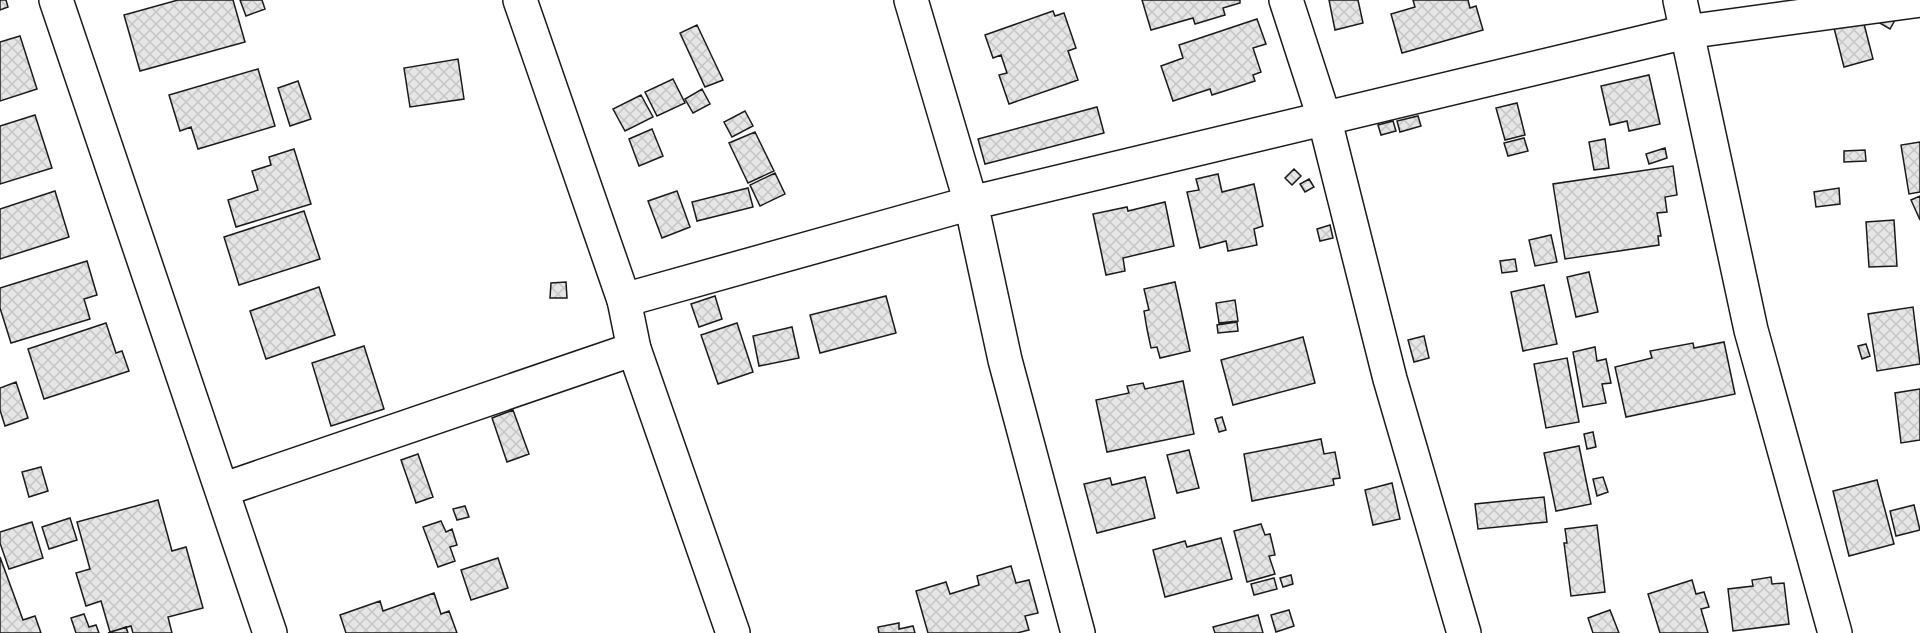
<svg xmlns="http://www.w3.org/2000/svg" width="1920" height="633" font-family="Rubik,sans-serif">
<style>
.building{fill:url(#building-cross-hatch);stroke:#1a1a1a;stroke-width:1.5}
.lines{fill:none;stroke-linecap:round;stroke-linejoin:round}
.minor-casing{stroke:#1a1a1a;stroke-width:36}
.tertiary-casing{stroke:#1a1a1a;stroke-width:36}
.minor{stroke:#fff;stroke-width:33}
.tertiary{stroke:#fff;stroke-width:33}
</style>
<defs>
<pattern id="building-cross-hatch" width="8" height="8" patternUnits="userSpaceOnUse" patternTransform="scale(1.5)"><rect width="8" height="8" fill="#e6e6e6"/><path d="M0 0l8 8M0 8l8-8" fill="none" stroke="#c5c5c5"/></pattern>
</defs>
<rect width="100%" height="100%" fill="#fff"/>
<!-- building -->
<path class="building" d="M0,0H6L8,7L0,10Z
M178,0H233L245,42L140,71L124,15Z
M240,0H262L265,9L246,16Z
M1142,0H1240V3L1223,8L1225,15L1195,24L1193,18L1151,30Z
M1329,0H1358L1363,23L1335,30Z
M1413,0H1468L1470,8L1476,6L1483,30L1402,53L1391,14L1415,7Z
M1053,11L1055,16L1064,13L1076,48L1068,51L1078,80L1009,104L999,75L1007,73L1001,55L993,58L985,35Z
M1883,13L1895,20L1890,29L1878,22Z
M1257,19L1266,44L1253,48L1261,72L1253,75L1255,81L1212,95L1210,89L1173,101L1161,66L1183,58L1179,45Z
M1863,20L1873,59L1844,67L1834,28Z
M697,25L723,80L705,87L680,33Z
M20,36L37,89L0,101V42Z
M458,59L464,99L410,107L404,68Z
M258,69L275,126L198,149L191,127L180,131L169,95Z
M1649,75L1660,124L1629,131L1627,121L1610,125L1601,86Z
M673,79L685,103L657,116L645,92Z
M298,81L311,119L290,126L278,88Z
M702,89L710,104L693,113L685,99Z
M641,95L653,117L625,131L613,109Z
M1517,103L1525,135L1505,140L1496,108Z
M1097,107L1104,133L985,164L978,139Z
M745,111L753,126L732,137L724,122Z
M35,115L52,168L0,184V126Z
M1418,116L1421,126L1400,132L1397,121Z
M1393,121L1396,131L1381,135L1378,125Z
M652,129L663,156L639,166L629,139Z
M755,132L774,171L748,183L729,143Z
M1524,138L1528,151L1508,156L1504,143Z
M1605,139L1609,168L1594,170L1589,142Z
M1920,142V192L1909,194L1901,145Z
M1665,148L1667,158L1649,164L1646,154Z
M294,149L311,204L236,227L228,200L258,190L252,171L271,165L269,157Z
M1865,150L1866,161L1844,162V151Z
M1673,166L1677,195L1665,197L1667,212L1657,213L1661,236H1658L1659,245L1565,259L1553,184Z
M1294,169L1301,176L1292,185L1285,178Z
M775,173L785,194L760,206L750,185Z
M1218,174L1222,192L1254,184L1263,226L1254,229L1257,245L1228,251L1226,241L1200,248L1187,192L1199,190L1196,179Z
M1309,179L1314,187L1305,192L1300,184Z
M748,188L753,207L697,221L692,202Z
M1839,188L1840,204L1816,207L1814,192Z
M55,191L69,237L0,259V209Z
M677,191L690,227L662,238L648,201Z
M1920,196V220L1911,200Z
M1165,202L1174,246L1123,258L1125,271L1106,275L1093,214L1127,207L1128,211Z
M304,211L320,259L239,285L224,237Z
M1894,220L1897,266L1869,267L1866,222Z
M1330,225L1333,238L1320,241L1317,229Z
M1551,235L1557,262L1535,266L1529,240Z
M1515,259L1517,271L1502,273L1500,261Z
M87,261L97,295L84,299L90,319L11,343L0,308V288Z
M1589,272L1598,312L1576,317L1567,277Z
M566,282L567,298H550L551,283Z
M1175,282L1190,351L1160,358L1157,347L1151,348L1147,329L1144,311L1149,310L1144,289Z
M1544,285L1557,344L1523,351L1511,292Z
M319,287L335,335L266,359L250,311Z
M715,296L722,319L699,327L691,304Z
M886,296L896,333L820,353L810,315Z
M1235,300L1238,321L1219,323L1216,303Z
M1913,307L1920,364L1877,371L1868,314Z
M1237,322L1238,331L1218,333L1217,325Z
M106,323L116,353L122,351L129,371L44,399L28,349Z
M737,323L753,372L718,384L701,335Z
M792,327L799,358L759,366L753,336Z
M1424,336L1429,358L1414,362L1408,340Z
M1303,337L1315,383L1233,405L1221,360Z
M1724,342L1735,394L1626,417L1615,367L1652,358L1650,351L1693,343L1694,348Z
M1866,344L1870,356L1862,359L1858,346Z
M364,346L384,409L331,426L312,363Z
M1595,347L1597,361L1606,359L1611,383L1602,384L1606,403L1583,407L1573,352Z
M1567,358L1579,422L1546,428L1534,364Z
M1183,381L1194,434L1107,452L1096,400L1129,393L1127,386L1143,383L1145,389Z
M16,382L28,418L5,426L0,410V388Z
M1920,389V440L1901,443L1895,393Z
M513,410L529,454L507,462L492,418Z
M1222,417L1226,430L1219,432L1215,419Z
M1593,432L1596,447L1587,449L1584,434Z
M1321,439L1324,454L1335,452L1340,478L1333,479L1334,485L1252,501L1244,454Z
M1579,446L1591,504L1556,511L1544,453Z
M1189,450L1199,488L1177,493L1167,455Z
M418,454L433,497L416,503L401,460Z
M41,467L48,491L29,497L22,472Z
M1145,477L1155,518L1097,533L1084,484L1110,478L1112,485Z
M1603,477L1608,492L1597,496L1593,479Z
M1877,480L1894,544L1849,556L1833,491Z
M1392,483L1400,519L1373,525L1365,490Z
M1544,497L1547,522L1478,529L1475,504Z
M158,500L172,551L186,547L203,608L168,617L172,633H133L131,626L110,632L101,601L86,606L76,573L90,569L77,522Z
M1914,505L1920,530L1896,536L1890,511Z
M465,506L469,517L457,520L453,509Z
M70,518L77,540L49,549L42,527Z
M441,521L446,532L452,529L457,545L450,547L455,561L438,567L423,527Z
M32,522L43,558L9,569L0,543V532Z
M1261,524L1265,535L1270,534L1275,555L1269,556L1275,574L1247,582L1234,531Z
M1597,525L1605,592L1571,596L1564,543H1567L1565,529Z
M1221,538L1232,579L1165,597L1153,550L1185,541L1187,547Z
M0,557L23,620L35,616L41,633H0Z
M498,558L508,588L471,600L461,570Z
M1011,566L1016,583L1029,580L1038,613L1025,616L1029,630L1017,633H928L916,591L946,582L950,594L979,585L977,576Z
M1291,575L1293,584L1283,587L1280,578Z
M1771,577L1772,584L1784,583L1789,624L1733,631L1728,589L1753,586L1752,580Z
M1274,578L1277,589L1254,595L1251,584Z
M1692,580L1696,594L1704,592L1709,607L1701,609L1708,633H1660L1648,594Z
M434,593L441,614L449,611L457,633H346L340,615L380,601L383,611Z
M1289,610L1294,626L1276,632L1271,615Z
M1610,610L1619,633H1593L1588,618Z
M84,614L89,627L96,625L99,633H76L71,618Z
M1258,615L1263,633H1215L1213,627Z
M899,623V629L913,626L915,633H879L878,627Z
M126,627L128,633H108Z"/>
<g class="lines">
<defs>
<path id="minor" d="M56,0L270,633
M911,0L971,203L1005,360L1078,633
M1286,0L1324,117L1390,379L1464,633
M1680,0L1751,330L1835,633
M624,300L971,203L1686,32L1920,0
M222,490L634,349"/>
<path id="tertiary" d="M520,0L624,300L634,349L733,633"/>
</defs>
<!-- minor casing -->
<use href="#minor" class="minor-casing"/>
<!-- tertiary casing -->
<use href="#tertiary" class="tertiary-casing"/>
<!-- minor -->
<use href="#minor" class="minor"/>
<!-- tertiary -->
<use href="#tertiary" class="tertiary"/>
</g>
</svg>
